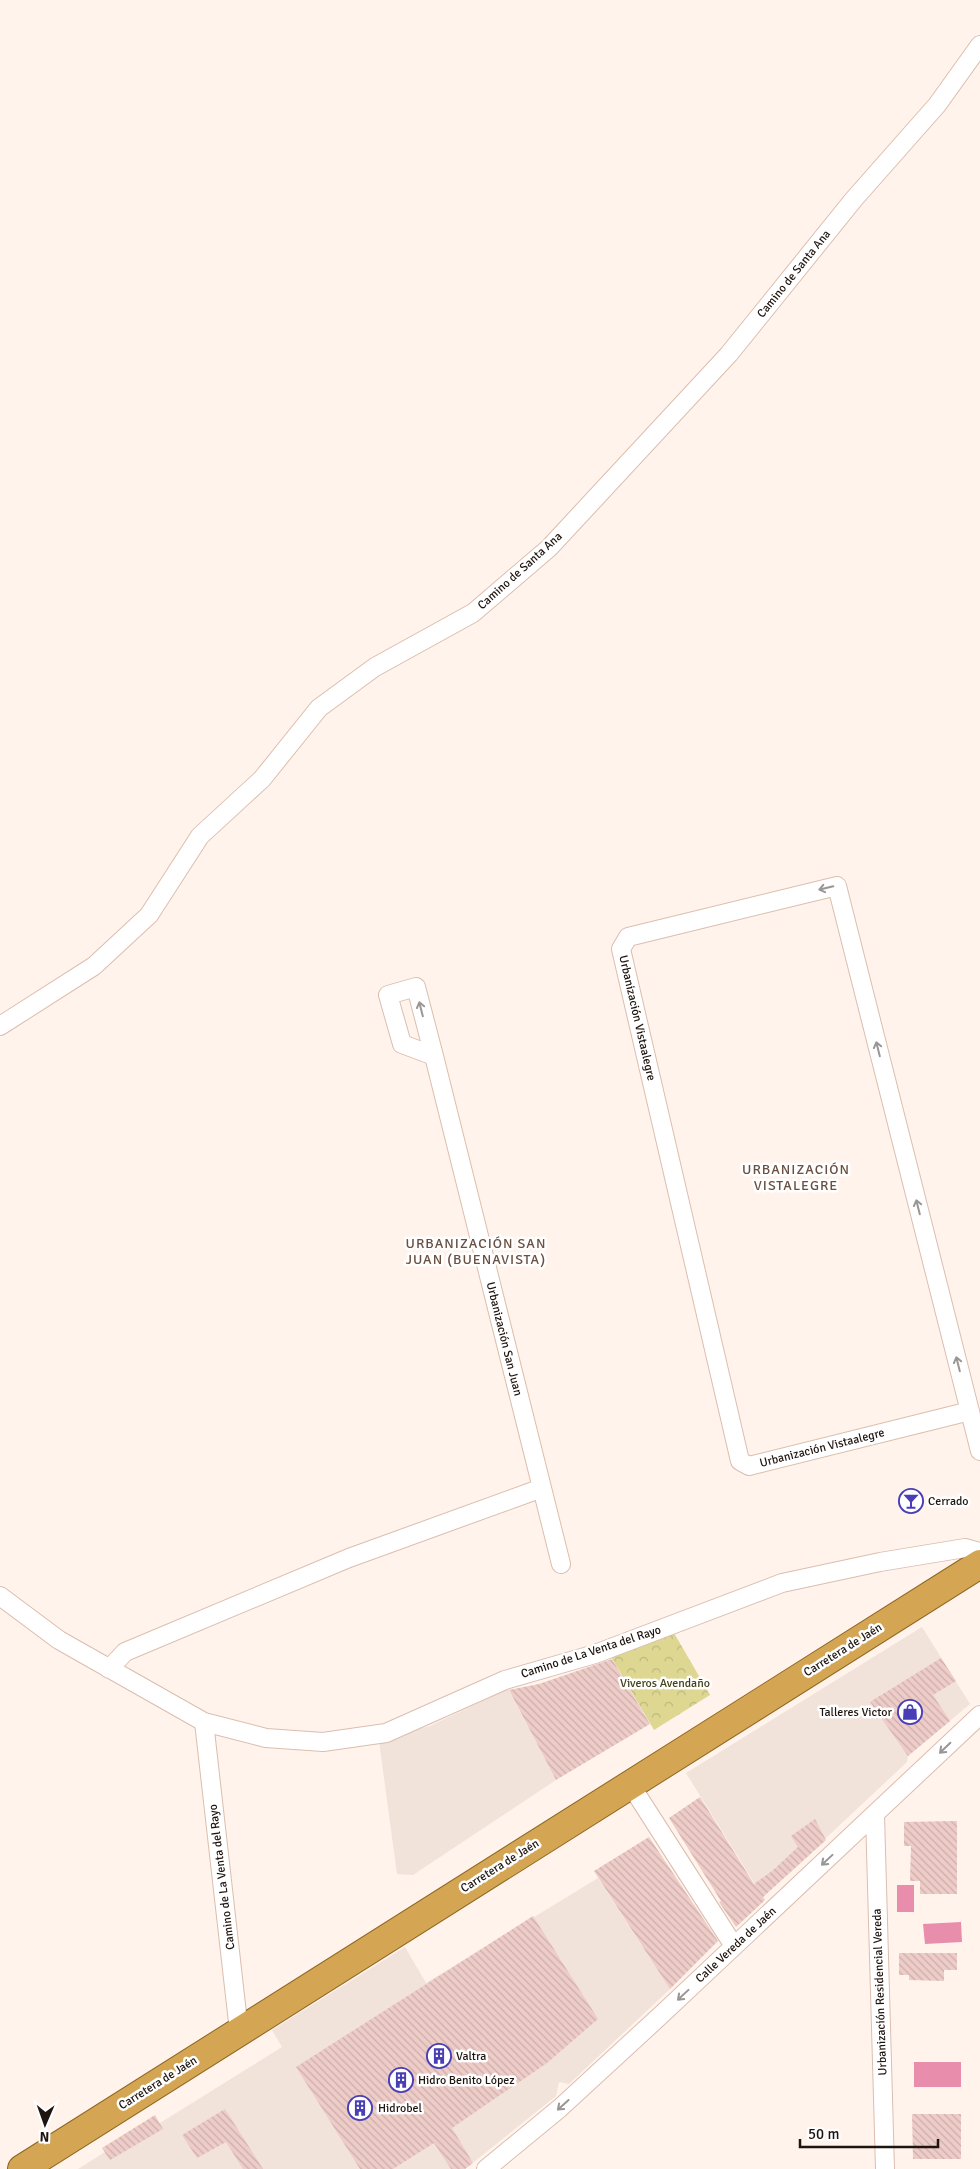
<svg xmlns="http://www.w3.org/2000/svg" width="980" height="2169" font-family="Signika,sans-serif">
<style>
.built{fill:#f1e2da}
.forest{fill:url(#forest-crowns)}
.water{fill:#e88dac}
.building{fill:url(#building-back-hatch)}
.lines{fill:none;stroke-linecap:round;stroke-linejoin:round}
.minor-casing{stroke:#dbbeae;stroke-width:20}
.trunk-casing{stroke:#8e6520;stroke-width:30}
.minor{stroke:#fff;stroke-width:18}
.trunk{stroke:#d4a654;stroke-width:28}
.oneway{stroke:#9a9693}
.labels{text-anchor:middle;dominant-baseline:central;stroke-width:5;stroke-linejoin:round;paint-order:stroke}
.street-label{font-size:12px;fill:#1f1510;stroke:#fff}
.poi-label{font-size:12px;fill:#1f1510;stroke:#fff;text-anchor:start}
.park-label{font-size:12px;fill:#454119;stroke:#fff}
.neighbourhood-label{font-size:14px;letter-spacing:1px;fill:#695042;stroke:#fff}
</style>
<defs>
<pattern id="forest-crowns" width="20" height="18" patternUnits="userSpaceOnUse" patternTransform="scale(1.25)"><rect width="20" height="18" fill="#ddd792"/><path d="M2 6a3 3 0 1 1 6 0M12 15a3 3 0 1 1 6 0" fill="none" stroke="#bdb87d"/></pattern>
<pattern id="building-back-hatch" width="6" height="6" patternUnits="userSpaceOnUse" patternTransform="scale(1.25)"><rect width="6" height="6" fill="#eeccc8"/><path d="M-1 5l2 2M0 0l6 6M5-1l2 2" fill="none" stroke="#ccaeab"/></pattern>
</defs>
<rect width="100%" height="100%" fill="#fff3ec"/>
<!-- built -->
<path class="built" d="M922,1627L970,1704L908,1756L907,1762L763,1897L686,1773Z
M508,1689L556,1780L413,1875L397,1874L379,1741L430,1726Z
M598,1878L670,1989L569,2084L559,2082L556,2096L465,2169H78L105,2152L160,2123L282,2047L272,2030L405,1947L426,1983Z"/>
<!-- forest -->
<path class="forest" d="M674,1633L710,1695L654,1730L610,1655Z"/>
<!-- water -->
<path class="water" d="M897,1885H914V1912H897Z
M961,1922L962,1942L925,1944L923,1924Z
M914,2062H961V2087H914Z"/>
<!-- building -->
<path class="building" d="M941,1658L956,1681L933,1695L950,1721L908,1756L870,1702Z
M612,1659L650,1724L556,1780L509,1690L539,1684Z
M700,1797L754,1884L772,1871L798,1847L791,1836L815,1819L826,1840L763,1897L765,1900L736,1927L719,1902L721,1901L669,1818Z
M957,1821V1894H920V1881H910L911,1846H904V1822Z
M649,1837L718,1941L670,1989L594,1871Z
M533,1916L598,2019L547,2063L452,2128L473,2163L465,2169H451L434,2143L393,2169H360L296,2067Z
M899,1953H957V1970H944V1981L909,1980V1975H899Z
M225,2109L263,2169H243L226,2142L197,2158L182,2135Z
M912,2114H961V2159H913Z
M155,2115L163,2129L110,2160L102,2148Z"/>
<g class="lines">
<defs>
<path id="minor" d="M0,1026L94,966L149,915L200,836L262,779L319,708L375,667L473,613L549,548L729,354L854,199L937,105L980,45
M434,1056L402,1044L388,995L416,987L434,1056L561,1564
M970,1411L749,1466L740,1461L621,949L628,937L837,886L980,1451
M0,1596L59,1640L204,1722L239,2031
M109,1669L125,1652L349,1558L542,1488
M204,1722L266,1738L323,1742L386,1733L505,1680L595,1654L782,1583L880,1562L965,1548L980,1552
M630,1784L734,1946
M875,1815L885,2169
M486,2169L560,2108L661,2015L980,1715"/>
<path id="trunk" d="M22,2169L980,1564"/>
</defs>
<!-- minor casing -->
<use href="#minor" class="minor-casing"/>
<!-- trunk casing -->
<use href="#trunk" class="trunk-casing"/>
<!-- minor -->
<use href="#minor" class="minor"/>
<!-- trunk -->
<use href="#trunk" class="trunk"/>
</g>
<!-- one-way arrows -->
<defs><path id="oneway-shaft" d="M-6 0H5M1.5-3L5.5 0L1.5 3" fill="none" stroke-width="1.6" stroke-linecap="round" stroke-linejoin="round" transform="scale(1.25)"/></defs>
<g class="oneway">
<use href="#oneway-shaft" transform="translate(826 888) rotate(166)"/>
<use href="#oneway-shaft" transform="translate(421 1009) rotate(-104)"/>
<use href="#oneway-shaft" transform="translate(878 1049) rotate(-104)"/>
<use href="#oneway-shaft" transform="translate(918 1207) rotate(-104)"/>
<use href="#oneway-shaft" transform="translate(958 1364) rotate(-104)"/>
<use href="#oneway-shaft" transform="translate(945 1748) rotate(136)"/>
<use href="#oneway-shaft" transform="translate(827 1860) rotate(137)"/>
<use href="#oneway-shaft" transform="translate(683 1995) rotate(137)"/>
<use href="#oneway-shaft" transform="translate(563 2105) rotate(138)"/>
</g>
<!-- icons -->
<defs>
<symbol id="bar-ring" viewBox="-11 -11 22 22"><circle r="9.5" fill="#fff" stroke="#483eb5" stroke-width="1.5"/><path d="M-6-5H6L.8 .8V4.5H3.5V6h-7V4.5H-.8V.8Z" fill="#483eb5"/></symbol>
<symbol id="shop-ring" viewBox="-11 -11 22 22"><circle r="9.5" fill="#fff" stroke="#483eb5" stroke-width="1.5"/><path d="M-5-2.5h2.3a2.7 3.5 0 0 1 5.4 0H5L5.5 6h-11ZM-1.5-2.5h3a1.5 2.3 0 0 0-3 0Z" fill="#483eb5"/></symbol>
<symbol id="building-ring" viewBox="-11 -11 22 22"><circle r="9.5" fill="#fff" stroke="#483eb5" stroke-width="1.5"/><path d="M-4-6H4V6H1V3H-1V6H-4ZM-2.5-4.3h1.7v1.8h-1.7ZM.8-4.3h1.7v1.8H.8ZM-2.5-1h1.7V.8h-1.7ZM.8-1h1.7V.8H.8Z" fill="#483eb5"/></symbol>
</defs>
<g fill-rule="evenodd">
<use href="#bar-ring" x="897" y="1487" width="28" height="28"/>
<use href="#shop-ring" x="896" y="1698" width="28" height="28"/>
<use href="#building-ring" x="425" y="2042" width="28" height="28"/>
<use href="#building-ring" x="387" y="2066" width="28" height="28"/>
<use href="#building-ring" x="346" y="2094" width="28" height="28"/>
</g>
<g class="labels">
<!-- street labels -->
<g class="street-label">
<text transform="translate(794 274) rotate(-51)">Camino de Santa Ana</text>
<text transform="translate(520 571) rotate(-42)">Camino de Santa Ana</text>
<text transform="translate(637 1018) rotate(77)">Urbanización Vistaalegre</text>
<text transform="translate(504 1339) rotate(76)">Urbanización San Juan</text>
<text transform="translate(822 1448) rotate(-14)">Urbanización Vistaalegre</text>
<text transform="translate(843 1650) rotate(-32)">Carretera de Jaén</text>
<text transform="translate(591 1652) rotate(-18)">Camino de La Venta del Rayo</text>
<text transform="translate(500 1866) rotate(-32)">Carretera de Jaén</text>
<text transform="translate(222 1877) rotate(-97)">Camino de La Venta del Rayo</text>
<text transform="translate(736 1945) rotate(-43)">Calle Vereda de Jaén</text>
<text transform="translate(880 1992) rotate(-92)">Urbanización Residencial Vereda</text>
<text transform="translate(158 2083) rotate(-32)">Carretera de Jaén</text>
</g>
<!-- poi labels -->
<g class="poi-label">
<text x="928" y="1501">Cerrado</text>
<text x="892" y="1712" text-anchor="end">Talleres Victor</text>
<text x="456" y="2056">Valtra</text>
<text x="418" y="2080">Hidro Benito López</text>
<text x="378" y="2108">Hidrobel</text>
</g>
<!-- park labels -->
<g class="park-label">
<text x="665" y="1683">Viveros Avendaño</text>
</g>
<!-- neighbourhood labels -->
<g class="neighbourhood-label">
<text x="796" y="1169">URBANIZACIÓN<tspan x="796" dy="16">VISTALEGRE</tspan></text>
<text x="476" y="1243">URBANIZACIÓN SAN<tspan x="476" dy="16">JUAN (BUENAVISTA)</tspan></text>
</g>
</g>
<!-- north arrow -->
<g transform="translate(45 2124) rotate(182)" stroke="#ffffff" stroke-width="4" paint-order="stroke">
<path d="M0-4L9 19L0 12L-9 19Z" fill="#1f1510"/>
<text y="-8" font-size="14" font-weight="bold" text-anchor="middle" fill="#1f1510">N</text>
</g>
<!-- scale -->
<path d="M800 2139v8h138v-8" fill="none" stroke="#1f1510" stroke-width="2.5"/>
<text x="808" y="2139" font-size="15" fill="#1f1510" stroke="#ffffff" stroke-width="4" paint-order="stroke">50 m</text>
</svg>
